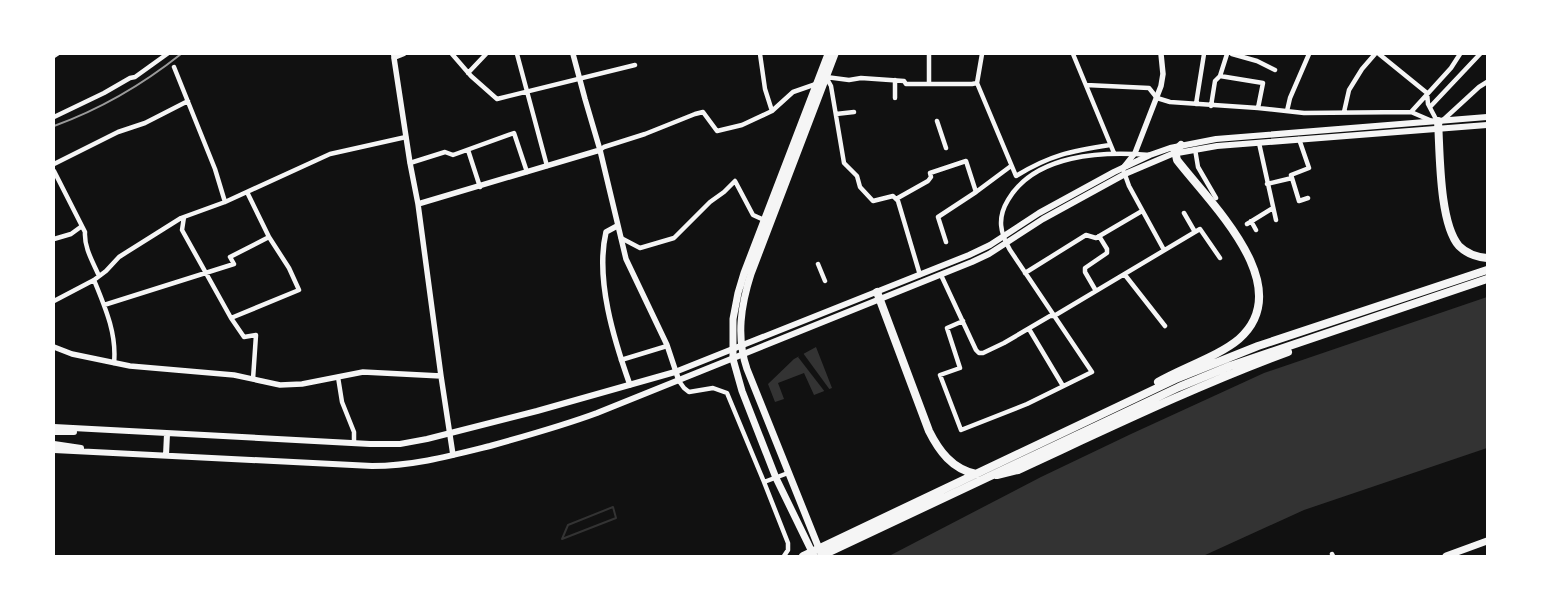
<svg xmlns="http://www.w3.org/2000/svg" width="1541" height="610" font-family="'Nunito Sans',sans-serif">
<style>
.water{fill:#333}
.pier{fill:#111}
.lines{fill:none;stroke-linecap:round;stroke-linejoin:round}
.stream{stroke:#333;stroke-width:2}
.minor{stroke:#f5f5f5;stroke-width:4.5}
.tertiary{stroke:#f5f5f5;stroke-width:5.5}
.secondary{stroke:#f5f5f5;stroke-width:6}
.primary{stroke:#f5f5f5;stroke-width:7}
.motorway{stroke:#f5f5f5;stroke-width:8}
.rail{stroke:#9a9a9a;stroke-width:2}
</style>
<rect width="100%" height="100%" fill="#111"/>
<!-- water -->
<path class="water" d="M1487,297V448L1304,510L1203,556H889L1041,477L1131,434L1264,373Z
M816,347L832,388L814,395L804,373L778,383L784,399L775,402L768,384L794,359Z"/>
<!-- pier -->
<path class="pier" d="M803,353L830,390L825,392L798,357Z"/>
<g class="lines">
<!-- stream -->
<path class="stream" d="M613,507L616,518L562,539L568,525Z"/>
<!-- minor -->
<path class="minor" d="M393,54L394,58L404,54
M452,54L471,76L497,99L635,65
M517,54L547,166
M760,54L765,89L772,111
M1073,54L1114,153
M1232,54L1257,61L1275,70
M1379,54L1427,93L1428,104L1437,121
M54,56L57,54
M174,67L215,169L225,202
M468,73L486,54
M1220,76L1227,54
M826,77L831,86L844,163L857,176L860,187L873,201L893,196L898,201L920,275
M826,77L849,80L861,78L904,81L906,84H972L977,83L982,54
M895,80V98
M977,83L1016,176C1050,155 1071,151 1110,145
M929,84V54
M1086,85L1149,88L1157,98L1170,102L1258,108L1304,113L1411,112L1432,121
M1196,104L1204,54
M1211,106L1215,81L1220,76L1263,83L1258,108
M1430,107L1480,54
M1287,111L1290,98L1309,54
M1344,112L1349,90L1362,69L1375,54
M1411,112L1451,68L1460,54
M836,114L854,112
M54,117L104,93L130,78L135,77L167,54
M937,121L946,148
M1442,121L1479,87L1487,82
M1259,143L1276,220
M1195,149L1198,167L1216,198
M468,150L480,187
M600,150L604,147L645,134L695,114L703,112L717,131L742,125L772,111L793,92L816,84
M410,163L445,152L453,155L514,133L527,172
M54,164L118,132L145,123L188,101
M54,171L85,232C84,248 93,262 99,276
M1124,172L1129,186L1164,250
M1292,178L1291,175L1309,168L1299,139
M1267,184L1292,178L1299,201L1308,198
M976,192L1011,166
M896,199L928,181L931,177L930,173L966,161L976,192L938,217L946,242
M1184,213L1195,232
M184,217L182,230L231,318L244,337L256,335L253,379
M1251,221L1256,230
M1247,224L1273,208
M621,238L640,248L674,238L710,202L724,192L735,181L753,215L764,220
M54,239L71,234L82,226
M818,264L825,281
M1025,273L1086,235L1096,238L1142,211
M941,275L976,350L979,353H983L1004,343L1050,316H1054L1200,229L1220,258
M1125,275L1165,326
M94,280C105,307 117,334 114,363
M1096,291L1085,272V268L1107,253V249L1099,236
M54,301L94,280L106,271L119,257L181,218L225,202L330,154L406,137
M104,305L234,264L230,257L269,237
M231,318L299,290L289,268L269,237L247,192
M963,321L947,328L960,368L940,375L961,430L1027,404L1092,372L1010,250C1000,233 997,218 1008,200C1035,154 1102,151 1150,155
M1029,329L1063,386
M621,360L667,346
M338,377L342,402L354,432V443
M679,381L684,388L689,392L713,388L727,393L764,482
M1332,554L1333,556
M784,556L788,550V543L764,482L788,473"/>
<!-- tertiary -->
<path class="tertiary" d="M573,54L585,99L600,150L626,259L667,345L679,381
M394,58L410,163L418,204L441,376L453,455
M1123,168L1135,153L1161,86L1163,74L1161,54
M418,204L600,150
M617,226L606,232C595,279 614,340 630,385
M54,347L72,354L130,366L234,375L280,385L302,384L363,372L441,376"/>
<!-- secondary -->
<path class="secondary" d="M54,427L370,444H400L427,439L537,411L675,372L969,255L990,245L1039,213L1114,172L1150,155L1170,148L1216,139L1487,117
M54,432H74
M54,444L81,448
M54,450L372,466C413,466 450,456 490,446C526,436 562,426 597,413L972,262L989,254L1043,219L1125,174L1172,154L1217,146L1487,125
M166,455L167,434"/>
<!-- primary -->
<path class="primary" d="M814,556L776,478L742,391L733,359V319L738,293L744,273L828,54
M822,556L747,369C736,337 741,305 751,274L835,54
M1446,556L1487,541"/>
<!-- motorway -->
<path class="motorway" d="M1438,121C1440,152 1439,223 1459,246C1467,254 1477,257 1487,258
M877,292L929,431C939,451 952,469 976,474
M1158,382C1182,368 1219,356 1239,339C1299,286 1209,202 1177,160L1175,151L1181,145
M997,475L1018,470C1107,429 1196,386 1288,352
M803,556L1178,378L1258,346L1487,270
M821,556L1179,387L1230,366L1487,279"/>
<!-- rail -->
<path class="rail" d="M54,126C101,109 142,85 181,54"/>
</g>
<!-- border -->
<rect width="1541" height="610" fill="none" stroke="#ffffff" stroke-width="110"/>
</svg>
